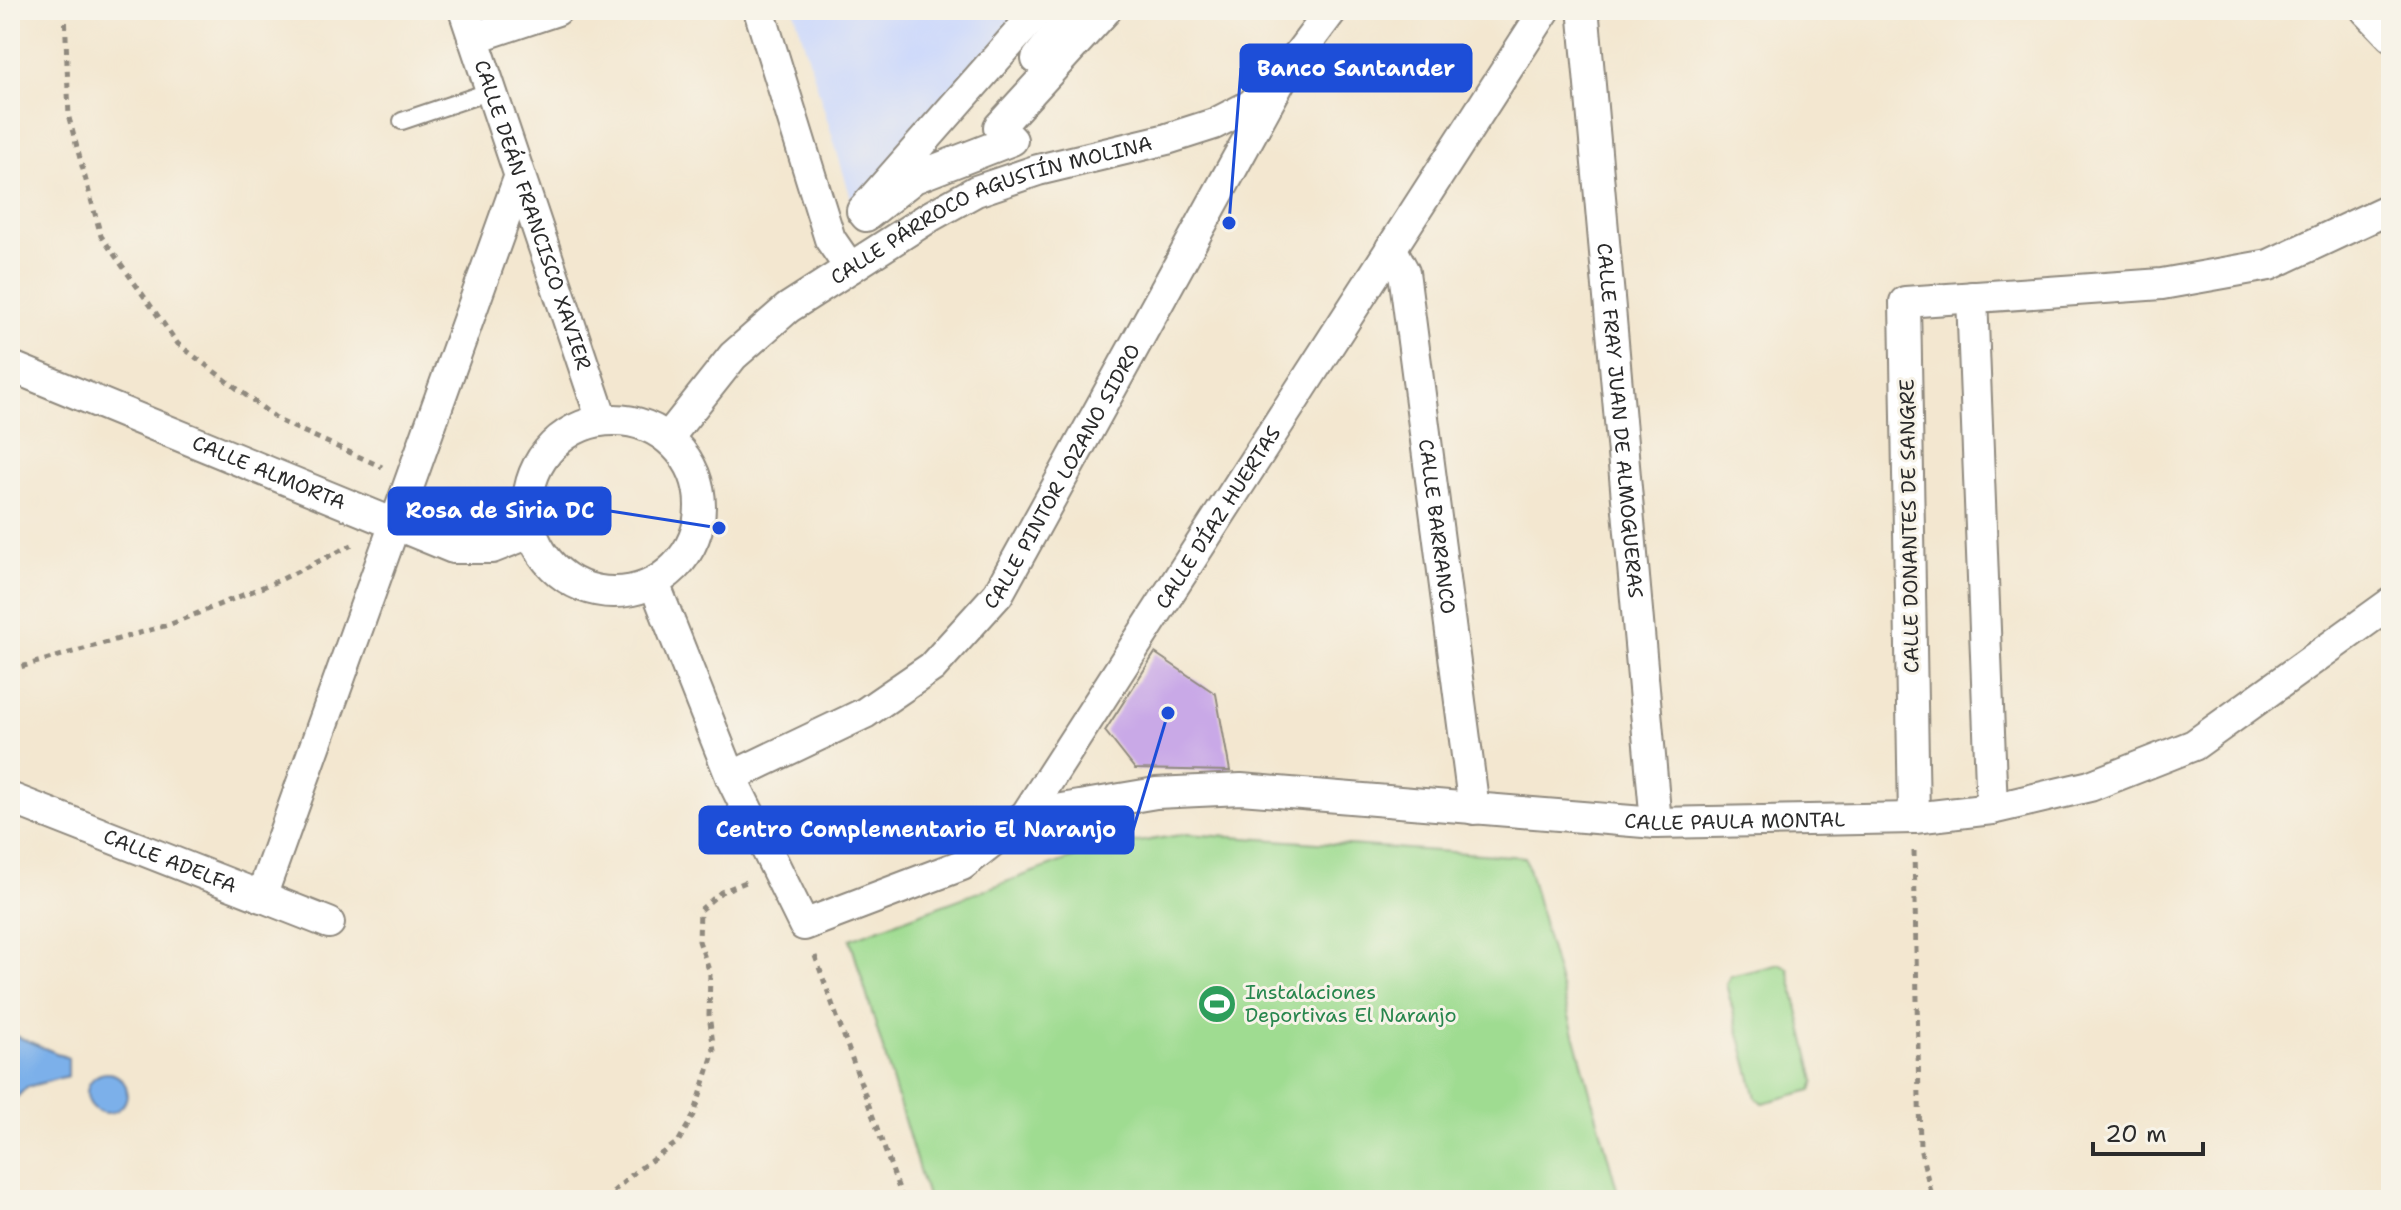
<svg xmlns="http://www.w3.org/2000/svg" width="2401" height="1210" font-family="'Shantell Sans',sans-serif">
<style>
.built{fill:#cfdafa}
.green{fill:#9fdc91;stroke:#65845e;stroke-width:2}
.water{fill:#7cb0ea;stroke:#546e8a;stroke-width:2}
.building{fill:#c9a9e7}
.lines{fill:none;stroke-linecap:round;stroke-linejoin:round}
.lane-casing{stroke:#8f897e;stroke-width:20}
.street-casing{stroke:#8f897e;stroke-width:34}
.path{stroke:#8f897e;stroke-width:5;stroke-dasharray:6 6;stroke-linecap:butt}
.lane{stroke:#fff;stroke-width:16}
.street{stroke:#fff;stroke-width:30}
.labels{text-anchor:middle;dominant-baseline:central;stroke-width:6;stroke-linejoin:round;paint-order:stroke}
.street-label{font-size:20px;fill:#2b2b2b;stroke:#f7f3e8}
.leisure-label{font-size:20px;fill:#27864d;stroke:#f7f3e8;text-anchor:start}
.leader{fill:none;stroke:#1d4ed8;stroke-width:3}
.callout-dot{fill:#1d4ed8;stroke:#f7f3e8;stroke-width:3}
.callout{fill:#1d4ed8;stroke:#1d4ed8;stroke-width:3}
.callout-label{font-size:22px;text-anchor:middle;font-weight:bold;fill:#fff}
</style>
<rect width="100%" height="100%" fill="#f7f3e8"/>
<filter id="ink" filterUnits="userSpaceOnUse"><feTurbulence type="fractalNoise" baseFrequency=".0125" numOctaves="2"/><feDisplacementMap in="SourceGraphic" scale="16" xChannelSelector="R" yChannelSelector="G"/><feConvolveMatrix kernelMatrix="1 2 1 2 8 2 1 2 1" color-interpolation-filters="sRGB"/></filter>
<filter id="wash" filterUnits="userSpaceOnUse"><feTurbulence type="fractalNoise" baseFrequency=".006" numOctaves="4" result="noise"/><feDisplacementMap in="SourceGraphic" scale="32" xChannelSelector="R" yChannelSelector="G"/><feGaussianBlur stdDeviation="1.8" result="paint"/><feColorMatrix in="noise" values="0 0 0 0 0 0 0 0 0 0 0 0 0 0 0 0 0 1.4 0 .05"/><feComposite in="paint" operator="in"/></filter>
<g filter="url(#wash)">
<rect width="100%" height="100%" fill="#f3e7d0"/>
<!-- built -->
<path class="built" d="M794,10H1039L854,208Z"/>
<!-- green -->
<path class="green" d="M1186,834L1525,857L1620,1200H928L850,939L1096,849Z
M1780,964L1788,968L1815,1081L1812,1090L1763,1103L1756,1098L1726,984L1730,976Z"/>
<!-- water -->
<path class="water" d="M16,1036L68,1058V1076L27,1087L10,1104V1043Z
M87 1093a20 20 0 1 1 40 0a20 20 0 1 1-40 0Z"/>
<g id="blocks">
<!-- building -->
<path class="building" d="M1155,653L1216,694L1230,771L1135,769L1105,731Z"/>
</g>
</g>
<g filter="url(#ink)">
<use href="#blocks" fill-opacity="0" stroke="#8f897e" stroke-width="2"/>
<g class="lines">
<defs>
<path id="lane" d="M402,121L491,91"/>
<g id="street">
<path id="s1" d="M464,10L602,420"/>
<path d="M759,10L830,239L850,268"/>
<path d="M1039,10L862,211L866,216L914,178L1012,140L999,127L1106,10"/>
<path d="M2366,10L2391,36"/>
<path id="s2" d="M1584,18L1656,823"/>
<path d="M473,38L557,10"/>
<path d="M1037,59L1075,10"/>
<path id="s3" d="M1391,248L1404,272L1474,809"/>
<path d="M1972,297L1992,809"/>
<path id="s4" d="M10,366L453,548H492L530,533"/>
<circle cx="614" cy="506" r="86"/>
<path id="s5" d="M668,438L733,356L788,308L931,216L976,191L1038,170L1167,139L1214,124L1251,105L1284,74L1332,10"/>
<path id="s6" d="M654,583L731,777L804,925L962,865L1026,815L1545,10"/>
<path id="s7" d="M731,777L865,713L932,667L998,594L1284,74"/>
<path id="s8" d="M10,798L329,923"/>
<path id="s9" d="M1026,815L1156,793L1241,789L1656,823L1914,818L1992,809L2090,786L2194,745L2391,603"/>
<path d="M1914,818L1905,302L2162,284L2269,265L2391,208"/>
<path d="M261,897L519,178"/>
</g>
</defs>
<!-- lane casing -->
<use href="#lane" class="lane-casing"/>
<!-- street casing -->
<use href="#street" class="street-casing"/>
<!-- path -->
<path class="path" d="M65,10L69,118L101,236L178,344L280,421L382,467
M10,670L171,624L280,580L352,545
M1914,851L1920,1148L1933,1200
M815,956L903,1200
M604,1200L636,1171L678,1142L694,1115L714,1051L709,1015L710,973L699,941L700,910L721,892L746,882"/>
<!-- lane -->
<use href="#lane" class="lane"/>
<!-- street -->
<use href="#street" class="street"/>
</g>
</g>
<!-- icons -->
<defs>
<symbol id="stadium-disc" viewBox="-11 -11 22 22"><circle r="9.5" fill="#2e9e5b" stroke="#f7f3e8"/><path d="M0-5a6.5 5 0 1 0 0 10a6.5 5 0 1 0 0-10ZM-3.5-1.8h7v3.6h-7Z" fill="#fff"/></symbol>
</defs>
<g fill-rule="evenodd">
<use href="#stadium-disc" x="1195" y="982" width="44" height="44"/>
</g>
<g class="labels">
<!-- street labels -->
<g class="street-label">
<text stroke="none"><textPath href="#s5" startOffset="406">CALLE PÁRROCO AGUSTÍN MOLINA</textPath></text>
<text stroke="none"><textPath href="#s1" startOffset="216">CALLE DEÁN FRANCISCO XAVIER</textPath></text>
<text stroke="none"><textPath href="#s2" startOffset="404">CALLE FRAY JUAN DE ALMOGUERAS</textPath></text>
<text stroke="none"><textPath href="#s4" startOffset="280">CALLE ALMORTA</textPath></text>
<text stroke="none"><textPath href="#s7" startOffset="462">CALLE PINTOR LOZANO SIDRO</textPath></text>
<text stroke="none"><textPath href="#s6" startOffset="978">CALLE DÍAZ HUERTAS</textPath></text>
<text transform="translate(1909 526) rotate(-91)">CALLE DONANTES DE SANGRE</text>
<text stroke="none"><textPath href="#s3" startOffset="284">CALLE BARRANCO</textPath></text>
<text stroke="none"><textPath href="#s9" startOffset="712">CALLE PAULA MONTAL</textPath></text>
<text stroke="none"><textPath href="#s8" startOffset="172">CALLE ADELFA</textPath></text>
</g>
<!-- leisure labels -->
<g class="leisure-label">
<text x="1245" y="992">Instalaciones<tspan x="1245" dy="23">Deportivas El Naranjo</tspan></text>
</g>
</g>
<!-- callouts -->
<path class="leader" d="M1229 223L1241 68M719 528L610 511M1168 713L1133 830"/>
<g class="callout-dot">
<circle cx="1229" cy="223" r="8"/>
<circle cx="719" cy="528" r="8"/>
<circle cx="1168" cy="713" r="8"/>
</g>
<g class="callout">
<rect x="1241" y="45" width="230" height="46" rx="8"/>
<rect x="389" y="488" width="221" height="46" rx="8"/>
<rect x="700" y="807" width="433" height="46" rx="8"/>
</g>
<g class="callout-label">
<text x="1356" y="76">Banco Santander</text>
<text x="500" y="518">Rosa de Siria DC</text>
<text x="916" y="837">Centro Complementario El Naranjo</text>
</g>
<!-- margin -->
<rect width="2401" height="1210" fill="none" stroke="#f7f3e8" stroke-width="40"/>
<!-- scale -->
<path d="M2093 1142v12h110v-12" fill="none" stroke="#2b2b2b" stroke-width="4"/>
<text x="2105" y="1142" font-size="24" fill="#2b2b2b" stroke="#f7f3e8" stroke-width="6" paint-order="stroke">20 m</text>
</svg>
